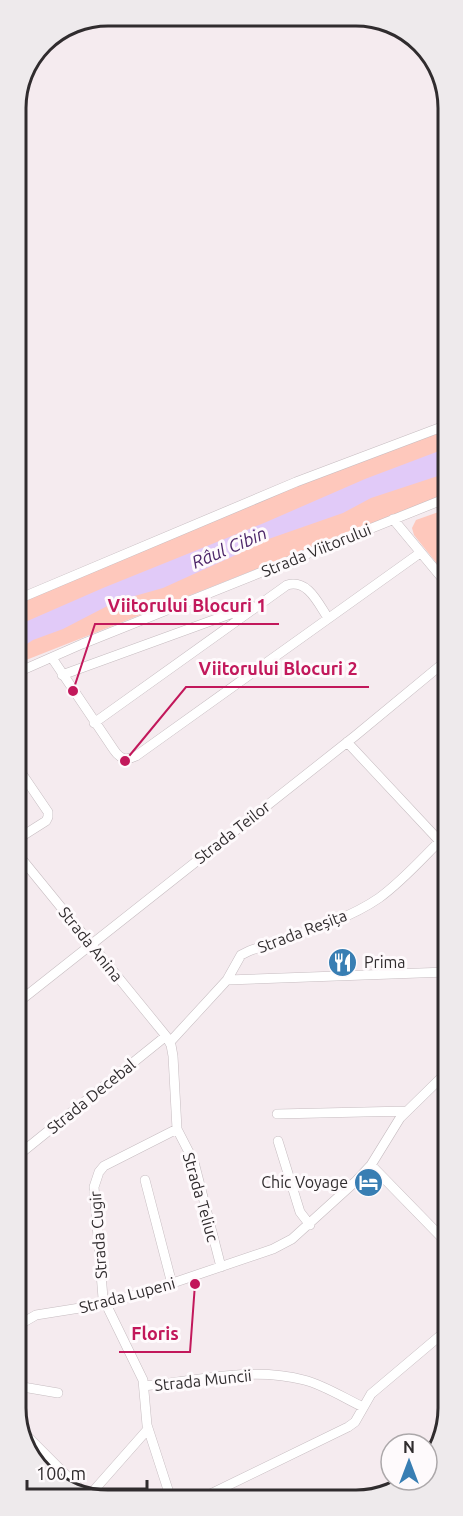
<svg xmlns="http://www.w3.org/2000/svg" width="463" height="1516" font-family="Ubuntu,sans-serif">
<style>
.green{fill:#fec8bc}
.water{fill:#e1caf8}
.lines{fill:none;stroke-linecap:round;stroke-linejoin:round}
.minor-casing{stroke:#c6bcc0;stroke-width:10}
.minor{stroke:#fff;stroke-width:9}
.labels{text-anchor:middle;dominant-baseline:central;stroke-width:6;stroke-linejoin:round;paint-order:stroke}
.street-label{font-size:16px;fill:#302c2e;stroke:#fefafc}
.poi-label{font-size:16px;fill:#302c2e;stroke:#fefafc;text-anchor:start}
.water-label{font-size:18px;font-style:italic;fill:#4d276a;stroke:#fefafc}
.rim{fill:none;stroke:#302c2e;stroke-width:3}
.leader{fill:none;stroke:#c2185b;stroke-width:2}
.callout-dot{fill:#c2185b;stroke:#fefafc;stroke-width:2}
.callout-label{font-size:18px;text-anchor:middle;font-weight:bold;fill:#c2185b;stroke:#fefafc;stroke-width:6;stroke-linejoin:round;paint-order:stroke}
</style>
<rect width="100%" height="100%" fill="#f5ebef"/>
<!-- green -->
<path class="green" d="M447,431V494L16,664V598L399,446Z
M447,509V568L442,562L438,565L414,535L412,528L416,520Z"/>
<!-- water -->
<path class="water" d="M447,448V473L371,498L343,513L257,543L238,554L163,588L117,601L63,629L33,640L16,651V626L103,588L264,523L365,479Z"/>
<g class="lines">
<defs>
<path id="minor" d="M393,519L447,584
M16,600L296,482L447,425
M52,658L114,750C120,759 126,761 136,756L420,553
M16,673L82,644L447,498
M62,675L252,606
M94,723L287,585C308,579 318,603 328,618
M347,742L447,849
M16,765L48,812V817L46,821L16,840
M16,852L166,1036L171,1045L173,1056L177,1129L104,1166L99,1172L94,1187L103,1298L143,1380L147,1425L171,1499
M227,980L447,972
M16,1004L355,736L447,660
M170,1042L227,980L241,955L249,951C291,936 343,923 379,898C404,880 425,855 447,834
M277,1114L407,1111
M177,1129L194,1162L221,1267
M278,1141L300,1212L310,1225
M16,1157L166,1036
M371,1165L448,1244
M145,1180L172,1284
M17,1326L36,1315L105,1304L158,1288L273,1249L292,1239L356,1181L371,1165L400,1118L447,1072
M17,1386L58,1393
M144,1386C197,1381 252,1366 304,1380C324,1385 344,1398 363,1407
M17,1422L29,1438L90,1499
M88,1497L148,1429
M200,1499L348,1427L355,1422L371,1394L448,1329"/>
</defs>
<!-- minor casing -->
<use href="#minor" class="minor-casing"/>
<!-- minor -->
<use href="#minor" class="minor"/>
</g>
<!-- icons -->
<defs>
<symbol id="restaurant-disc" viewBox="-11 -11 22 22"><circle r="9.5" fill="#387eb3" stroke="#fefafc"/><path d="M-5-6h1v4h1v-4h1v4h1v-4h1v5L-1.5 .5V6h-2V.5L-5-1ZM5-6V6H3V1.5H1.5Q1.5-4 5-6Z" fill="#fff"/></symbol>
<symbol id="hotel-disc" viewBox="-11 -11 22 22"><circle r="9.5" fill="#387eb3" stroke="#fefafc"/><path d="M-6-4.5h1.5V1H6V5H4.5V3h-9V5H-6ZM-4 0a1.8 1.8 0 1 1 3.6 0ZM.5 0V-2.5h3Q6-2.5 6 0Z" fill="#fff"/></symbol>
</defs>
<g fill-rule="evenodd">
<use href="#restaurant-disc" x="326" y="946" width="33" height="33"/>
<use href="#hotel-disc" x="352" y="1166" width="33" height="33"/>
</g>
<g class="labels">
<!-- street labels -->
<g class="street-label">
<text transform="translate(316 550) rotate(-22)">Strada Viitorului</text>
<text transform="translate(232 832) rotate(-38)">Strada Teilor</text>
<text transform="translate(302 931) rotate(-21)">Strada Reșița</text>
<text transform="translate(91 944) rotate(51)">Strada Anina</text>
<text transform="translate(91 1096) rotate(-39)">Strada Decebal</text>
<text transform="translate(201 1197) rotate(74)">Strada Teliuc</text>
<text transform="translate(98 1235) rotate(-94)">Strada Cugir</text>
<text transform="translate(127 1295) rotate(-15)">Strada Lupeni</text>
<text transform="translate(203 1380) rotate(-6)">Strada Muncii</text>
</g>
<!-- poi labels -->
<g class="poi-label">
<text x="364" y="962">Prima</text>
<text x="348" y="1182" text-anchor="end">Chic Voyage</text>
</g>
<!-- water labels -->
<g class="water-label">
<text transform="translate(229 547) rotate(-23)">Râul Cibin</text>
</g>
</g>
<!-- crop -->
<path d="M0 0H463V1516H0ZM108 26H356A82 82 0 0 1 438 108V1408A82 82 0 0 1 356 1490H108A82 82 0 0 1 26 1408V108A82 82 0 0 1 108 26Z" fill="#eeeaec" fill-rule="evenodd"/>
<path class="rim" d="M108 26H356A82 82 0 0 1 438 108V1408A82 82 0 0 1 356 1490H108A82 82 0 0 1 26 1408V108A82 82 0 0 1 108 26Z"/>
<!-- callouts -->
<path class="leader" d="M73 691L95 624H279M125 761L186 687H369M195 1284L190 1352H119"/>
<g class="callout-dot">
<circle cx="73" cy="691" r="6"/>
<circle cx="125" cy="761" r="6"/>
<circle cx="195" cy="1284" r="6"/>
</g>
<g class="callout-label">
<text x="187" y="612">Viitorului Blocuri 1</text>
<text x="278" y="675">Viitorului Blocuri 2</text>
<text x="155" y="1340">Floris</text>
</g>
<!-- north arrow -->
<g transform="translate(409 1462)"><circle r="28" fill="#fefafc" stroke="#aca8aa" stroke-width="1.5"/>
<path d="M0-4.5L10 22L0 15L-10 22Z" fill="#387eb3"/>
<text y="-9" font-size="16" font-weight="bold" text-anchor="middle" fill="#302c2e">N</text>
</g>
<!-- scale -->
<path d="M27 1480v9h120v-9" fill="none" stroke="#302c2e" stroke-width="3"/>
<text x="36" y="1480" font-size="18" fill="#302c2e" stroke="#fefafc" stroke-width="4.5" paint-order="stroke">100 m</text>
</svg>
